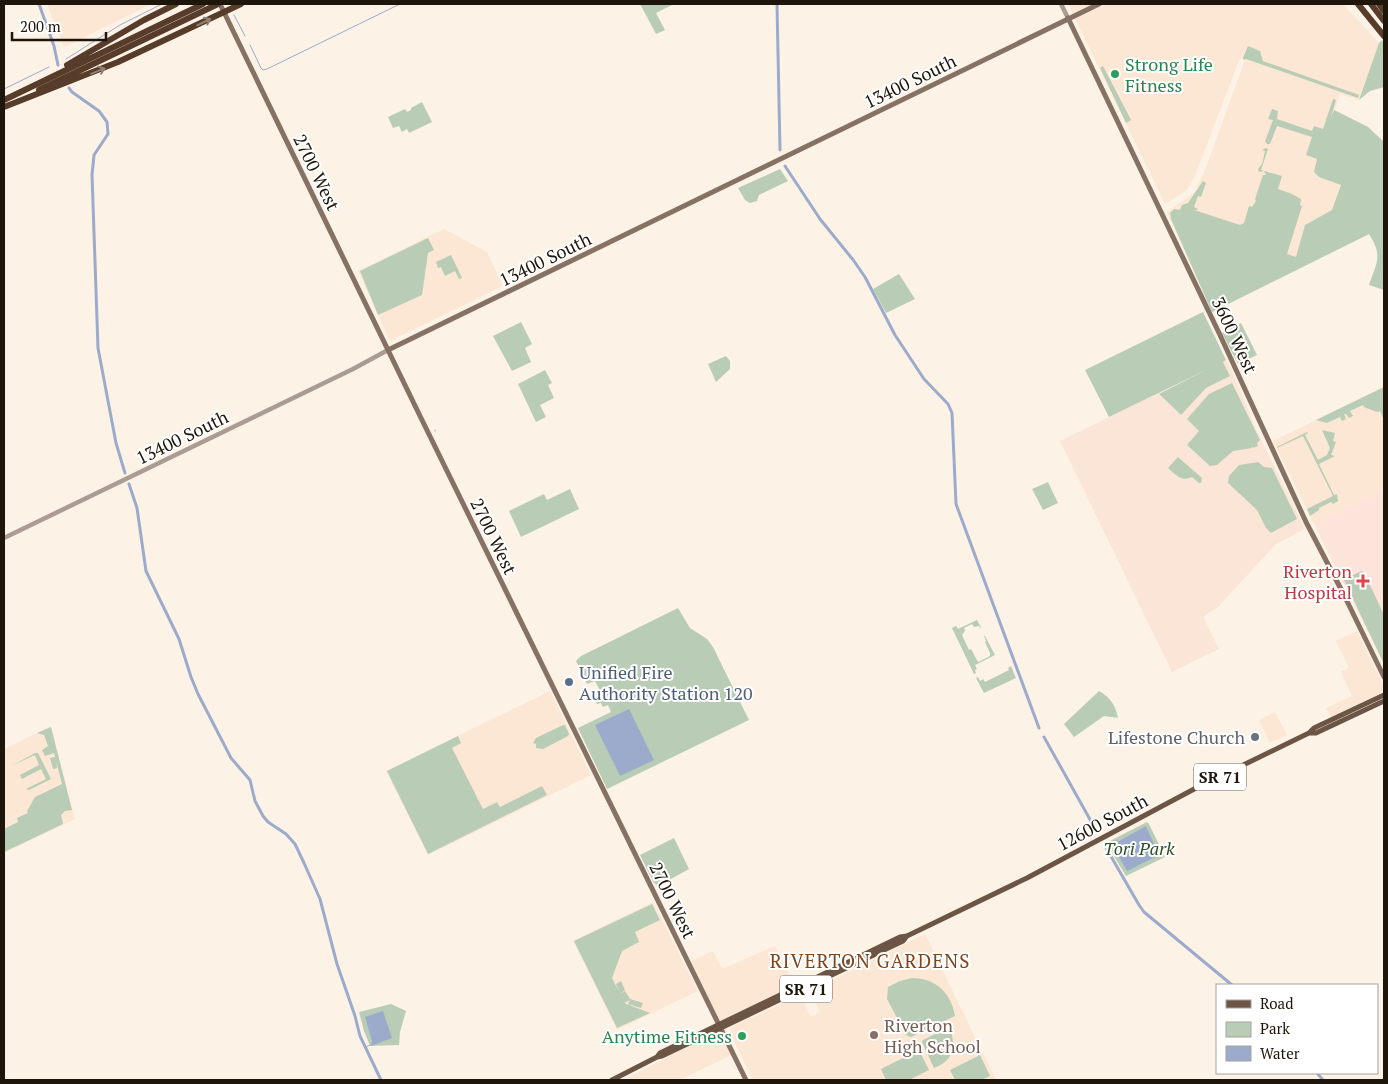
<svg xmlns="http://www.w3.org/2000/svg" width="1388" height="1084" font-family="'PT Serif',serif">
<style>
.built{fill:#fbe7d3}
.industrial{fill:#fbe5d7}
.medical{fill:#fde4db}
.green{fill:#b9ccb6}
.water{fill:#9cabcb}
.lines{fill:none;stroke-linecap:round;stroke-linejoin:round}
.stream{stroke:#9cabcb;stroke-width:1}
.canal{stroke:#9cabcb;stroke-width:3}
.tertiary{stroke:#aa9c92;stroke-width:4.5}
.secondary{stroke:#867264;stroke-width:5}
.primary{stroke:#6c5544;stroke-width:5}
.motorway{stroke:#563c29;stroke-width:6}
.oneway{stroke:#918074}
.leisure-dot{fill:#2e9e5b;stroke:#fff;stroke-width:2}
.health-dot{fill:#e0444e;stroke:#fff;stroke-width:2}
.service-dot{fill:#5c6f8a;stroke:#fff;stroke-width:2}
.worship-dot{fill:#6b7280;stroke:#fff;stroke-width:2}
.education-dot{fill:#8d6e63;stroke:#fff;stroke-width:2}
.labels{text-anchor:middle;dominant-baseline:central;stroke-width:4;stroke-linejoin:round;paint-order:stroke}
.shield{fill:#fff;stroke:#625c54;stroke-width:1}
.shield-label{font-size:16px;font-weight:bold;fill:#1f160b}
.leisure-label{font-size:18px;fill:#27864d;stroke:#fff;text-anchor:start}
.street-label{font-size:18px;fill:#1f160b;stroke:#fff}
.health-label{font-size:18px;fill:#be3a42;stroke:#fff;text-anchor:end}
.service-label{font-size:18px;fill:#4e5e75;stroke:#fff;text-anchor:start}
.worship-label{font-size:18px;fill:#5b616d;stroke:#fff;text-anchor:end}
.park-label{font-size:18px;font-style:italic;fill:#2d5127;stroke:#fff}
.education-label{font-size:18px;fill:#785e54;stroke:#fff;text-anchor:start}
.neighbourhood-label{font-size:19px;letter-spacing:1px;fill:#82441b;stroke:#fff}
</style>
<rect width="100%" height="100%" fill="#fdf2e6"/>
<!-- built -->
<path class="built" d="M47,4H152L64,47Z
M1068,4H1343L1379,43L1359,100L1340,94L1335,110L1368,127L1384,142V227L1212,312L1167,212L1195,192L1207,165L1245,60L1286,74L1240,58L1194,178L1186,191L1165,204Z
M444,229L487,252L503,286L390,341L358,271Z
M1384,387V490L1314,524L1273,441Z
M1357,631L1383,685L1384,689L1381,693L1331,717L1326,708L1352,696L1341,672L1349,668L1336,641Z
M550,691L591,775L428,855L386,771Z
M1275,712L1287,735L1270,743L1259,720Z
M51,726L75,819L4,853V749Z
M653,902L698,991L617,1030L573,941Z
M925,934L996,1080H753L730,1033L732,1027L797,996L802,998L811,1017L820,1012L810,991Z
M775,946L798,992L726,1029L736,1053L679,1080H624L723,1028L691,961L713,951L722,969Z"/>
<!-- industrial -->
<path class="industrial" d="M1227,360L1256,429L1305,529L1276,544L1218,607L1203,617L1219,649L1172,672L1060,441Z"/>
<!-- medical -->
<path class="medical" d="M1384,490V664L1314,524Z"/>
<!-- green -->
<path class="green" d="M640,4H674L656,13L665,30L656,34Z
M1382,40L1384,44V87L1370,91L1359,100L1379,43Z
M1248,46L1260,51L1263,61L1359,95L1358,98L1246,59L1244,60L1243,58Z
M1103,66L1131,120L1126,123L1100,68Z
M1333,99L1336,100L1331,117L1334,110L1368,127L1384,142V290L1369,285C1377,262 1383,256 1369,234L1212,312L1171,219L1170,213L1174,209L1180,210L1182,205L1188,203L1203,181L1206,183L1201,197L1198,196L1194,207L1198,209L1197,210H1194L1240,225L1244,223L1249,206L1252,207L1256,201L1255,199L1263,175H1266L1264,171L1259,172L1258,169L1262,164L1265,151L1262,150L1266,148L1268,149L1261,170L1282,176L1278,189L1292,194L1301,199L1300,205L1302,206L1287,254L1296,257L1305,225L1332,210L1341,185L1319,177L1314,172L1317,159L1306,155L1312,137L1277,126L1270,144H1267L1265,141L1273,120L1268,119L1272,109L1278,111L1277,119L1312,131L1314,126L1323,129Z
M422,102L432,122L409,133L407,129L402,132L399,126L393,128L388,117L405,109L407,112L411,110V108Z
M780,169L788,181L759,195L757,201L750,203L745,200L738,188Z
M428,238L434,250L428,253L422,295L378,315L360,271Z
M451,255L462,278L459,279L455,271L445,276L441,267L438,268L436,262Z
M899,274L915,299L886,313L873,289Z
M1203,312L1226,360L1223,362L1230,376L1206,388L1181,415L1159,394L1208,369L1109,417L1085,370Z
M521,322L532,344L525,348L531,362L512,371L493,336Z
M1241,323L1257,355L1238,364L1222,333Z
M726,356L730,361V369L716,382L708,364Z
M545,370L552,383L548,385L554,398L540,405L546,417L536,422L518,384Z
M1232,383L1260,440L1257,443L1258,446L1253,448L1252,446V448L1233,451L1217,465L1210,466L1187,445L1199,431L1187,419L1209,394Z
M1384,387V420L1380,411L1377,412L1364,407L1363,405L1350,411L1353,416L1349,418L1346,414H1344L1346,419L1342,421L1340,417L1327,423L1316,420Z
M1322,430L1335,433L1333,441L1336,442L1331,455L1335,456L1319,464L1334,495L1337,494L1338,501L1333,504L1331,502L1319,508V510L1310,516L1307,509L1333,496L1303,436L1277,448V447L1307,432L1308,433L1305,435L1318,460L1327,455L1330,448Z
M1178,457L1202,478L1201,483H1199L1192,477C1181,482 1176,475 1168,468Z
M1258,462L1264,467L1272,468L1297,519L1271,533L1266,528L1257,510L1228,483L1229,476L1239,465Z
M1048,482L1058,503L1043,510L1032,489Z
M570,489L579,509L521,537L509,511L544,494L547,500Z
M1361,571L1364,572L1384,615V664L1344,580Z
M678,608L690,628L707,639L713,647L749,720L607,789L578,728L611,712L608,705L603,707L601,703L597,704L595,701L603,696L595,681L587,684L576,661L581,656Z
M977,620L982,629L979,626L974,627L972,624L964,628L965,631L962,635L969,650L971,649L978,662L990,656V653L985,642L986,641L984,636H985L995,655L975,665L977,669L975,670L976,673L974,674L952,628L956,626L958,629Z
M1011,666L1016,678L984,693L976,678L978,677L980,681L983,679L985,682L1009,670L1008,668Z
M1099,691C1110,697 1116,706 1118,718L1104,716L1074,737L1064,724Z
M563,725H565L569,734L568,736L543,749L536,748V744L533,743L536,738Z
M51,727L72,810L65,811L61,815L63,824L4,852V829L18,822L17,818L28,813L27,811L35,797L62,784L56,761L57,768L53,769L50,758L55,757L54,753L45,756L42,750L48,746L44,735L37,733Z
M458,736L461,743L452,748L483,809L497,802L500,807L542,786L547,795L428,854L387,771Z
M35,753H38L51,779L29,790L26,789L46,779L41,769L22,779L20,775L39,765L35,755L13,765Z
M1147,822L1149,824L1165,857L1126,876L1106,843Z
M674,838L689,869L658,886L654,883L640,855Z
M652,904L660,920L635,932L639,942L622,951L612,978L618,990L616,984L621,981L625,990L620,994L625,991L630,999L643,1003L641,1008L628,1004L630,1000L624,1003L650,1013L617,1028L574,941Z
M912,978C935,978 951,992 955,1016L911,1037L906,1035L887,999L888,987L900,981Z
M391,1004L406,1011L400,1032L399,1045L370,1046L364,1031L359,1012Z
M949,1027C957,1045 954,1061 934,1068L922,1042L923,1040Z
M919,1050L929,1070L909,1080H886L881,1069Z
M980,1055L990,1076L981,1080H955L950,1070Z"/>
<!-- water -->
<path class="water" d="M629,709L654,760L620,776L595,725Z
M1146,826L1159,855L1127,871L1112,845Z
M383,1011L392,1038L371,1046L372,1041L365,1017Z"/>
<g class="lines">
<!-- stream -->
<path class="stream" d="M234,15L245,36
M250,45L261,68L263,70L267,69L400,4
M66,59L120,25L162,4
M4,89L49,67
M435,431V430
M1115,842L1118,841
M366,1047L370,1045"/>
<!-- canal -->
<path class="canal" d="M39,4L54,46L58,65
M777,4L780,150
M69,88L72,92L99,111L107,122L108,134L94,155L92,175L98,348L116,443L125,473
M785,166L820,219L854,261L865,277L895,335L924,379L948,404L952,413L956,504L1039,728
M129,484L137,508L146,571L179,639L191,677L198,694L231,758L250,780L255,801L263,816L268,822L286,834L295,844L304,863L320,899L337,964L355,1016L360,1036L381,1080
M1044,737L1097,832
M1105,846L1139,905L1144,912L1232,985
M1317,1073L1323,1080"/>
<!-- tertiary -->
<path class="tertiary" d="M1061,4L1068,18
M4,538L353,369L388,350"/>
<!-- secondary -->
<path class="secondary" d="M220,4L421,418L746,1080
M1068,18L1220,335L1306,522L1344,595L1384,677
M388,350L1099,4"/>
<!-- primary -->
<path class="primary" d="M1309,733H1316L1384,701
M657,1057L660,1053L900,937L907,936L1027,878L1198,787L1309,733L1314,728L1384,695
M612,1080L657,1057L662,1056L903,941L907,936"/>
<!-- motorway -->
<path class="motorway" d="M1358,4L1384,36
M1371,4L1384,21
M1379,4L1384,11
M67,65L144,20L176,4
M39,90L218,4
M4,100L203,4
M4,107L118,62L241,4"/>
</g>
<!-- one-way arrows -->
<defs><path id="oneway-shaft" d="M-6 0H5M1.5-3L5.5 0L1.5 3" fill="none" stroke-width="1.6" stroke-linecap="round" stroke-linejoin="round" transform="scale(1.25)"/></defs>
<g class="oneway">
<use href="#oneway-shaft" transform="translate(204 22) rotate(-26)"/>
<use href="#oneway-shaft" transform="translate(98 71) rotate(-22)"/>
</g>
<!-- markers -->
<g class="leisure-dot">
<circle cx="1115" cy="74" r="5"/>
<circle cx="742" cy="1036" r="5"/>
</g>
<path class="health-dot" d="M1360.5 573.5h5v5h5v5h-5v5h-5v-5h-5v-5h5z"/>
<circle class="service-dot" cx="569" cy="682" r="5"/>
<circle class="worship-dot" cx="1255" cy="737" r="5"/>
<circle class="education-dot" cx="874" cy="1035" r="5"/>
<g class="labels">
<!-- shield labels -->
<g class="shield">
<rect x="1194" y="763.5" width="52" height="27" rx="4"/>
<rect x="780" y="975.5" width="52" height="27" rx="4"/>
</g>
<g class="shield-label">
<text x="1220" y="777">SR 71</text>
<text x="806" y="989">SR 71</text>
</g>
<!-- leisure labels -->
<g class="leisure-label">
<text x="1125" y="64">Strong Life<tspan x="1125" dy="21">Fitness</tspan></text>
<text x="732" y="1036" text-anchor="end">Anytime Fitness</text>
</g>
<!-- street labels -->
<g class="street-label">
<text transform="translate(910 81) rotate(-26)">13400 South</text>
<text transform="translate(317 172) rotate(64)">2700 West</text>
<text transform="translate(545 259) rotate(-26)">13400 South</text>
<text transform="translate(1235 335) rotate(65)">3600 West</text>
<text transform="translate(182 437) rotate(-26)">13400 South</text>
<text transform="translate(494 536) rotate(64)">2700 West</text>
<text transform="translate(1102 822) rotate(-28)">12600 South</text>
<text transform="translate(673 900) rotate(64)">2700 West</text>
</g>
<!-- health labels -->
<g class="health-label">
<text x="1352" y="571">Riverton<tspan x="1352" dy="21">Hospital</tspan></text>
</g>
<!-- service labels -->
<g class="service-label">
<text x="579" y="672">Unified Fire<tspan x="579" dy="21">Authority Station 120</tspan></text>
</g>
<!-- worship labels -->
<g class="worship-label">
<text x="1245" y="737">Lifestone Church</text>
</g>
<!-- park labels -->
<g class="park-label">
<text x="1139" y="848">Tori Park</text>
</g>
<!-- education labels -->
<g class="education-label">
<text x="884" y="1025">Riverton<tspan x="884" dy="21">High School</tspan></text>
</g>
<!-- neighbourhood labels -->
<g class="neighbourhood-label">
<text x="870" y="960">RIVERTON GARDENS</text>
</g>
</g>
<!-- border -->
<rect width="1388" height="1084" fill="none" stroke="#1f160b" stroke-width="10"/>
<!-- legend -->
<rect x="1216" y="984" width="162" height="90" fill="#ffffff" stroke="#a5a29d"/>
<rect x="1226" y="1000" width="25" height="8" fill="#6c5544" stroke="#a5a29d"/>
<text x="1260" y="1009" font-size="15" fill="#1f160b">Road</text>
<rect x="1226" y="1022" width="25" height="15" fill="#b9ccb6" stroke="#a5a29d"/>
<text x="1260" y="1034" font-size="15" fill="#1f160b">Park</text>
<rect x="1226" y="1046" width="25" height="15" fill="#9cabcb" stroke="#a5a29d"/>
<text x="1260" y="1059" font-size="15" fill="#1f160b">Water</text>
<!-- scale -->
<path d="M12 32v8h94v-8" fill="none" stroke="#1f160b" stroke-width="2.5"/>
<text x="20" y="32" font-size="15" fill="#1f160b" stroke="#ffffff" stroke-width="4" paint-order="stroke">200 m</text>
</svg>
